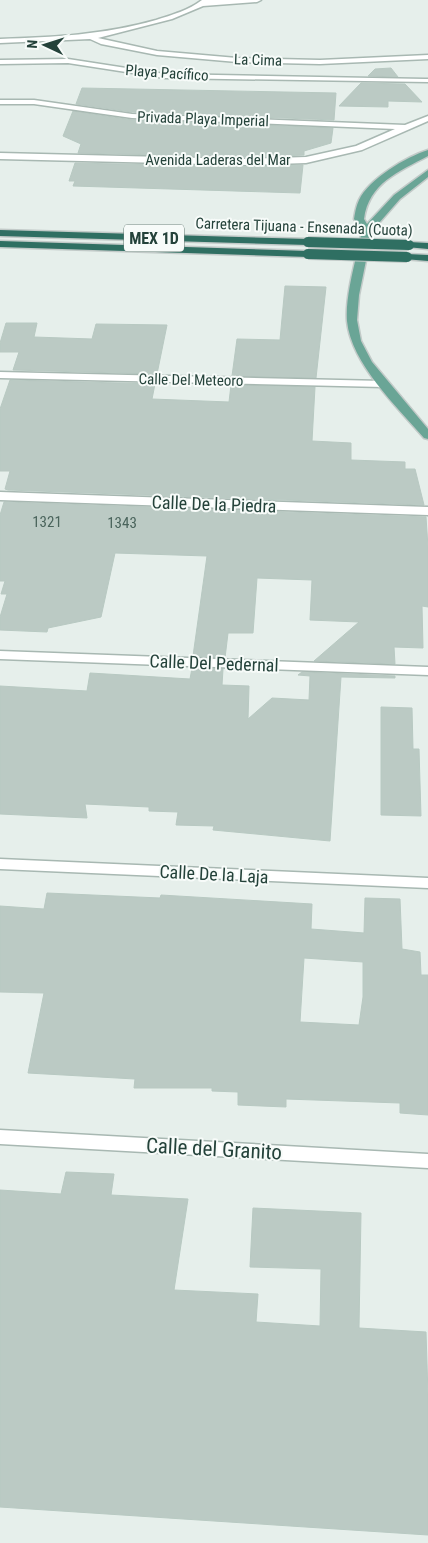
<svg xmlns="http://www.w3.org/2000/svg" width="428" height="1543" font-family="'Roboto Condensed',sans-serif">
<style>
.building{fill:#bbcac4;stroke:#b8c9c2;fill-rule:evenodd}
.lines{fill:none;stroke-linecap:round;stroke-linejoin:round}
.minor-casing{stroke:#a8b8b2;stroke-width:3}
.major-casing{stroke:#c2cac8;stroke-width:3}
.highway-casing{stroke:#c2cac8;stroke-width:3}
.minor{fill:#fff;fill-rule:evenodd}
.major{fill:#6aa596;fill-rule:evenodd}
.highway{fill:#2f6f62;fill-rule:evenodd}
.highway-bridge-casing{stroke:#c2cac8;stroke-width:12;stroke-linecap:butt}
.highway-bridge{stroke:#2f6f62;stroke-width:10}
.labels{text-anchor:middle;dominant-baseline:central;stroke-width:4;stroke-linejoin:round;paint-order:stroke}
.far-street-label{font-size:15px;fill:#24423a;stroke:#f7fbf9}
.number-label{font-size:15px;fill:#4a645c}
.shield{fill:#f7fbf9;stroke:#637a73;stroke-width:1}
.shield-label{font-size:16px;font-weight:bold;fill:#24423a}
.street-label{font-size:18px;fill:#24423a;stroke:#f7fbf9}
.near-street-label{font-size:21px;fill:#24423a;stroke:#f7fbf9}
</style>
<rect width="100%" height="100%" fill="#e6efeb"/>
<!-- building -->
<path class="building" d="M391,68L398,77L368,76L375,69Z
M361,83L405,84L422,102L388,101V107L339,106Z
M82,88L285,92L336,93L334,120L132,112L76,104Z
M73,111L132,120L333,128L331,143L304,151V155L246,157L78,153L81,144L63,136Z
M75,163L246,167L303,165L300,193L73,186L75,181H69Z
M285,286L326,287L316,378L232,376L237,339L280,340Z
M6,323H37L34,337L92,339L96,324L167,325L157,374L13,370L19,352H0V343Z
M10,380L155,384L152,399L229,402L231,385L315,387L312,441L351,443V460L405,462V469H415L424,505L8,490L5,489L10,471H0V409Z
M4,502L426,517L428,547V607L422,606L423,648L394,647L395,664L314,661L359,622L310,620L312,580L257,578L253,633H228L225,658L193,656L207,556L115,553L101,617L48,628L47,632L0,630V617L7,594H1L5,581H0V515Z
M192,668L223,669L222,685L249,686L248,719L272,698L309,700L310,676L298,675L302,672L395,676V678L341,677L330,841L213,830L214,826L176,825L178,812L149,811V807L85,804L87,818L0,814V686L87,691L90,673L190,679Z
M381,707L412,708L413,749H419L421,816L381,815Z
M47,893L160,898L161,895L312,904L311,929L364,933L365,898L400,899L402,949L420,952L421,975H428V1115L400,1113V1103L286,1099V1107L238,1105V1092L212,1091V1088H134L135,1079L28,1073L44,993L0,992V906L44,909ZM304,958L363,962V997L359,1025L300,1022Z
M66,1172L114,1174L111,1195L188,1199L174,1290L258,1294L256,1322L320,1326L321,1269L250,1267L253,1208L361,1213L359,1328L426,1332L428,1395V1535L0,1507V1190L61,1194Z"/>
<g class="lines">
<defs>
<path id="minor" d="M202,0H261L257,2L203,6L172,19L98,38L157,51L237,58L320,60L428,55V59L320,64L237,62L157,55L101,44L90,39L0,43V39C54,37 103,35 156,20C172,15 189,10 202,0Z
M68,59L165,74L425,79H428V82L165,78L68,63L0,64V60Z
M0,100H34L132,114L405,125L428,116V121L362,150L306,163L246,165L0,159V153L246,159L306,157L356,146L395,129L132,118L34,104H0Z
M0,372L383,381L388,384L383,387L0,378Z
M0,492L428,507V515L0,500Z
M0,651L428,667V675L0,659Z
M0,859L428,878V888L0,869Z
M0,1130L428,1154V1168L0,1144Z"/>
<path id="major" d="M428,150V156C398,172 369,183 364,219L367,224L394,195L428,170V177L400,199L372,231L359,295L357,320L361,341L372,362L428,429V439L424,438C397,407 351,363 347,321C345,294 357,257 362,230L354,219C355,213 356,206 359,200C369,179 406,157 428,150Z"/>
<path id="highway" d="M0,230L308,239L313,242L308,245L0,236Z
M0,241L308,251L313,254L308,257L0,247Z
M409,242L428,243V249L406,247L404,245Z
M407,254L428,255V261L404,259L402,257Z"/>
</defs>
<!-- minor casing -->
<use href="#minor" class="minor-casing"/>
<!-- major casing -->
<use href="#major" class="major-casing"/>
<!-- highway casing -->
<use href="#highway" class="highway-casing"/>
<!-- minor -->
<use href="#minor" class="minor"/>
<!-- major -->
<use href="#major" class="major"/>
<!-- highway -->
<use href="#highway" class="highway"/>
<defs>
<path id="highway-bridge" d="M308,242L409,245
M308,254L407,257"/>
</defs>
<!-- highway-bridge casing -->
<use href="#highway-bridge" class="highway-bridge-casing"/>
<!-- highway-bridge -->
<use href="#highway-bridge" class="highway-bridge"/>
</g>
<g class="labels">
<!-- far-street labels -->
<g class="far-street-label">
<text transform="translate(258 60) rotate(2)">La Cima</text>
<text transform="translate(167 73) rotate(4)">Playa Pacífico</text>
<text transform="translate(203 119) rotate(2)">Privada Playa Imperial</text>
<text x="218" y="160">Avenida Laderas del Mar</text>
<text transform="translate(304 227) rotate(2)">Carretera Tijuana - Ensenada (Cuota)</text>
<text transform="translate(191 380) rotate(1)">Calle Del Meteoro</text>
</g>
<!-- number labels -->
<g class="number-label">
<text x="47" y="522">1321</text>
<text x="122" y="523">1343</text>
</g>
<!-- shield labels -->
<rect class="shield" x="124" y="224.5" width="60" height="27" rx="4"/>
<g class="shield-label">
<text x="154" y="238">MEX 1D</text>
</g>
<!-- street labels -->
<g class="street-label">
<text transform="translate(214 504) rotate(2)">Calle De la Piedra</text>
<text transform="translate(214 663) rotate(2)">Calle Del Pedernal</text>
<text transform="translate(214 874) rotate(3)">Calle De la Laja</text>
</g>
<!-- near-street labels -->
<g class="near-street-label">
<text transform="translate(214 1149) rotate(3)">Calle del Granito</text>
</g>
</g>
<!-- north arrow -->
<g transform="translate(45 45) rotate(274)" stroke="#f7fbf9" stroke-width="4" paint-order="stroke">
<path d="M0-4L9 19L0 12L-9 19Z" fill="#24423a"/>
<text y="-8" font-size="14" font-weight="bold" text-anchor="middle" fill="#24423a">N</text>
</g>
</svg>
